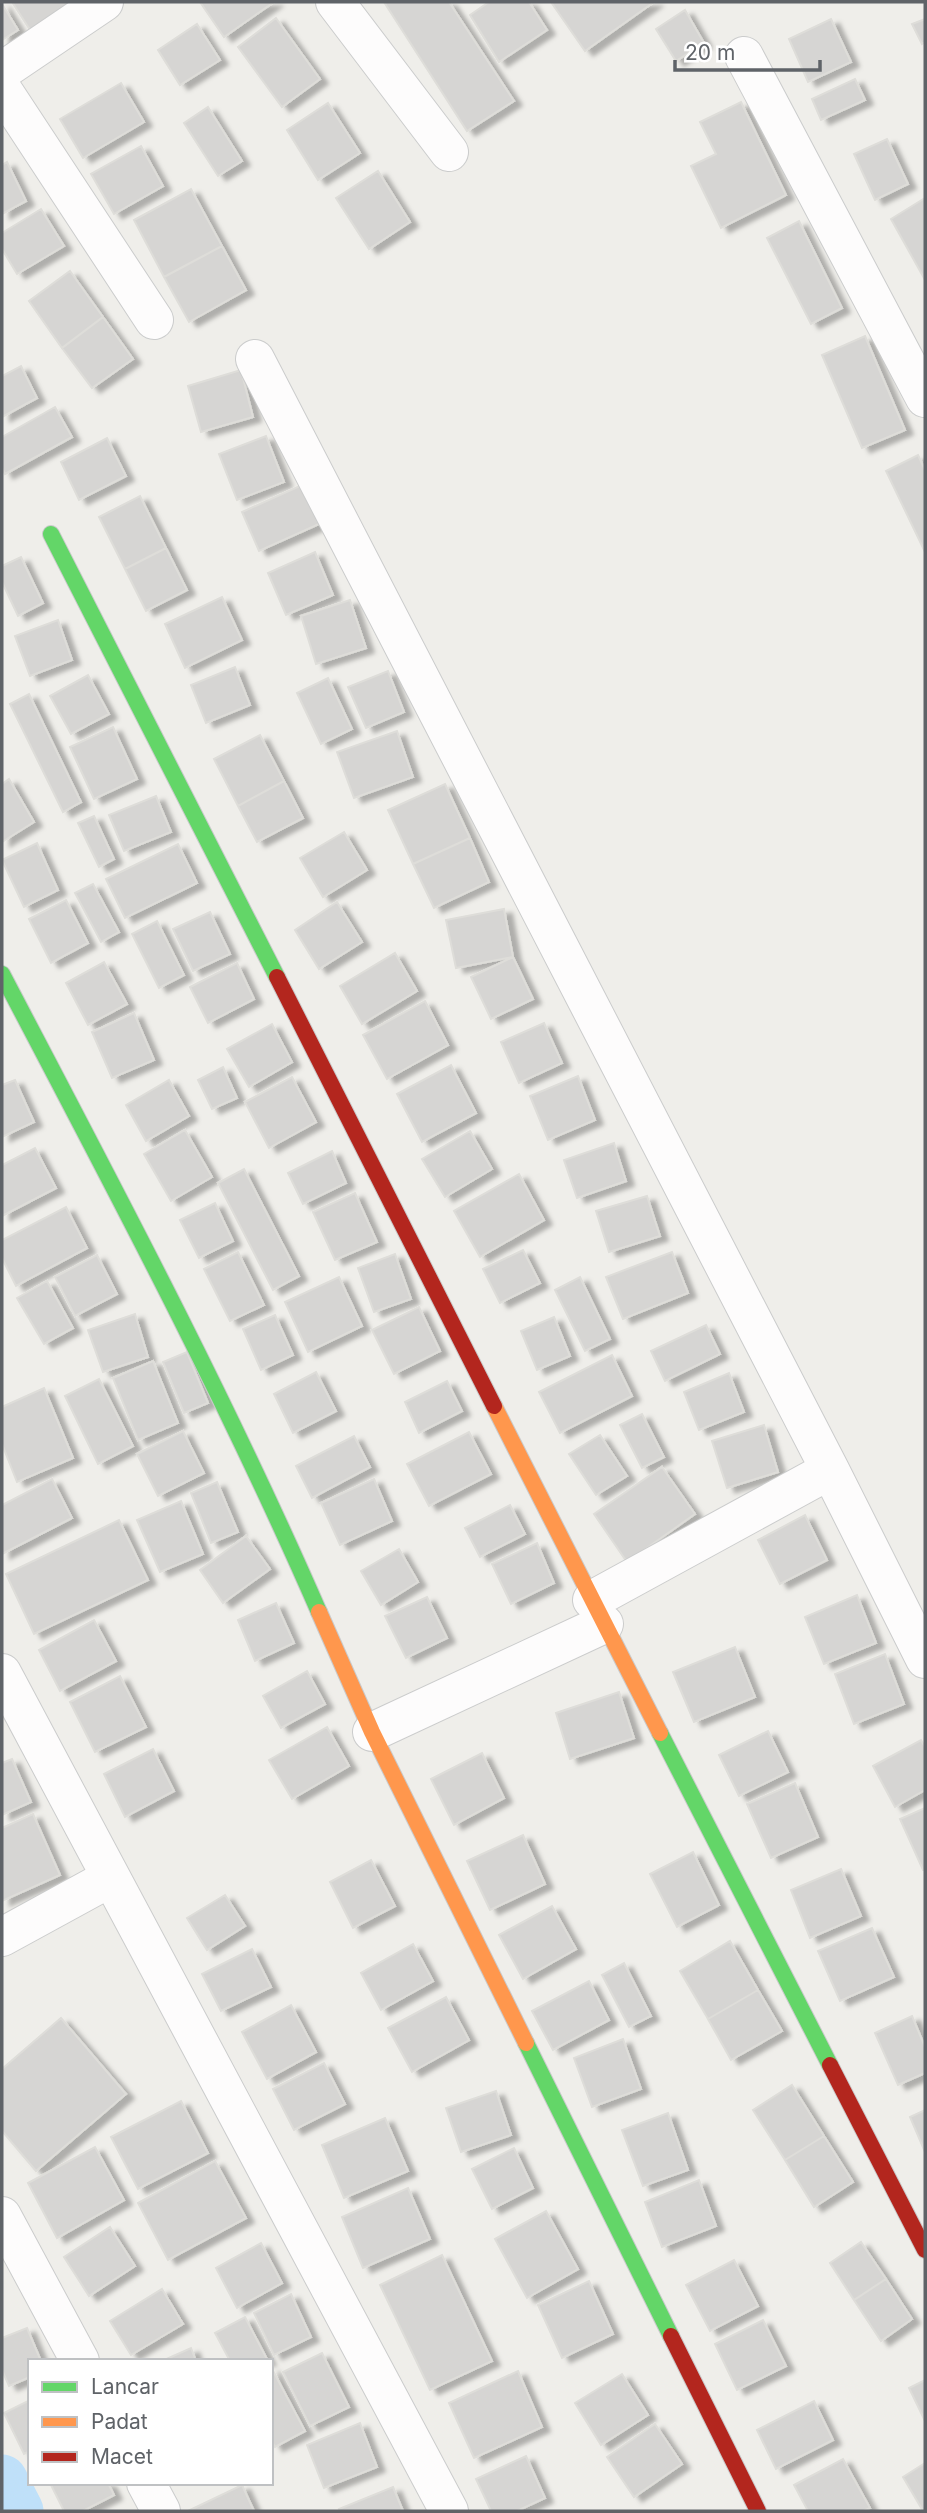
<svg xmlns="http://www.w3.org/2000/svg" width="927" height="2513" font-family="Inter,sans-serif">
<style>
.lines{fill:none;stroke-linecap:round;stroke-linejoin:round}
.canal{stroke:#bfe0f9;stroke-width:51}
.building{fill:#d6d5d3;stroke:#deddd9;stroke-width:2;filter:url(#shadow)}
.street-casing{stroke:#cbcccc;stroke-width:40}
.fast-casing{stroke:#cacacb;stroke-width:18}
.slow-casing{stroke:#cacacb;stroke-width:18}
.jam-casing{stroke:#cacacb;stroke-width:18}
.street{stroke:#fdfcfc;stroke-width:38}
.fast{stroke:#63d668;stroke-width:16}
.slow{stroke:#ff974d;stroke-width:16}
.jam{stroke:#b3261e;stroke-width:16}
</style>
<defs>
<filter id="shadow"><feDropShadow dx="8" dy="4.5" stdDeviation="2" flood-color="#0004"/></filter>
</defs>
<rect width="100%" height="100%" fill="#efeeea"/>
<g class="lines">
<!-- canal -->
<path class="canal" d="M2,2480L18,2511"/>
</g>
<!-- building -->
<path class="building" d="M12,2H91L36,39Z
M200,2H274L224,37Z
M384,2H449L514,101L467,131Z
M489,2H529L547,30L499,62L470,15Z
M551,2H654L585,51Z
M2,4L18,30L2,40Z
M685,10L704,43L676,61L656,29Z
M276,18L320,79L282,107L238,47Z
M831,19L851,62L808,82L789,39Z
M925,19V42L922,44L912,24Z
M197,24L220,60L180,85L158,50Z
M855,79L865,100L821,120L812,99Z
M121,83L144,122L83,158L60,119Z
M741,102L786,195L721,228L691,166L716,154L700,122Z
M328,103L360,153L318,180L287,130Z
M208,107L242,161L218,176L184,123Z
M887,139L908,184L875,200L854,154Z
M141,146L163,186L114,214L91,174Z
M7,162L26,201L2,214V165Z
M378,171L410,222L369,249L336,198Z
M191,189L222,246L164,277L134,220Z
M925,198V280L891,219Z
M41,209L64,246L17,274L2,249V233Z
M799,221L842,308L811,324L767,238Z
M222,246L246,290L189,322L164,277Z
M70,271L103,317L62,348L29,301Z
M103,317L133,359L92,388L62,348Z
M865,336L905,430L862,448L822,355Z
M21,366L37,398L2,417V376Z
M241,370L253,417L201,432L188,386Z
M55,407L72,437L5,474L2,468V437Z
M266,436L284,482L237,500L219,454Z
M107,438L126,476L79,500L61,462Z
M918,455L925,470V552L886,471Z
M302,485L319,524L259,551L242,512Z
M140,496L166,548L125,569L99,517Z
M166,548L187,590L146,611L125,569Z
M315,552L333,595L286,615L268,573Z
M21,557L43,603L18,616L2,582V566Z
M222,597L242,640L185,668L165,624Z
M350,600L366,648L316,664L301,616Z
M58,620L72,660L30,676L15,636Z
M235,667L250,705L206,723L191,685Z
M388,671L404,712L366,728L348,687Z
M88,675L109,714L71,734L50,696Z
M328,678L352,729L321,744L297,693Z
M29,694L81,802L63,812L10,704Z
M113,727L137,779L94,799L70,747Z
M397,731L413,777L354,798L337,752Z
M260,735L284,781L238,806L214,759Z
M9,779L34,822L2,842V784Z
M284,781L303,818L257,842L238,806Z
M445,784L470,838L413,864L388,810Z
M156,796L171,832L124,851L109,815Z
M94,816L114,859L99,867L78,823Z
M344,832L367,870L323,897L300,858Z
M470,838L489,882L434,908L413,864Z
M37,843L58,890L24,907L2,860Z
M178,844L197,883L125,918L106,879Z
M93,884L119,932L101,942L75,893Z
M66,900L88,943L51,963L29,919Z
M337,902L362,942L319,969L295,930Z
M504,909L513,957L456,968L446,920Z
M210,912L230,954L193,971L173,929Z
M157,921L184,975L159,988L132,934Z
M395,953L417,991L362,1024L340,986Z
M513,957L533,999L491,1019L471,977Z
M104,962L127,1004L88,1025L66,983Z
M237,963L254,999L208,1023L190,987Z
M425,1001L448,1045L387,1079L363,1035Z
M134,1013L154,1060L112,1078L92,1032Z
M544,1023L562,1063L519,1083L501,1042Z
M272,1024L292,1062L249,1087L227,1049Z
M451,1065L476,1113L422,1142L397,1094Z
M223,1067L237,1098L212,1109L198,1080Z
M578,1076L595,1120L548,1140L530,1096Z
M292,1077L316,1122L269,1148L245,1102Z
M15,1080L34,1122L2,1137V1085Z
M169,1080L189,1116L146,1141L126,1105Z
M185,1130L212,1177L171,1201L144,1154Z
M470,1131L492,1169L445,1197L422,1159Z
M614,1143L626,1181L577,1198L564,1160Z
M35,1148L56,1188L2,1216V1165Z
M332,1151L346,1183L303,1204L288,1173Z
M244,1169L299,1276L273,1290L218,1183Z
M519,1174L544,1220L480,1257L454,1211Z
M355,1193L377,1242L335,1260L313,1212Z
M647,1196L660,1236L609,1252L596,1211Z
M215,1203L233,1241L199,1258L180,1220Z
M66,1207L87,1248L16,1286L2,1258V1240Z
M523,1250L540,1283L500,1303L483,1269Z
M238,1252L264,1305L230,1321L204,1269Z
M672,1252L688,1293L623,1319L606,1277Z
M395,1254L411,1299L374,1312L358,1268Z
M97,1255L117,1294L75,1316L55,1277Z
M339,1277L362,1326L308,1352L285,1302Z
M580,1277L610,1339L585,1351L555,1290Z
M47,1281L73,1328L44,1344L17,1298Z
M419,1307L440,1351L394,1374L372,1330Z
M135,1314L148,1357L103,1372L88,1330Z
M275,1315L293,1355L261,1370L243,1329Z
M554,1317L570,1356L537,1370L521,1331Z
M706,1325L720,1354L665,1381L651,1351Z
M187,1352L208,1403L184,1413L163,1362Z
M612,1355L632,1396L560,1433L539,1392Z
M153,1361L178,1423L138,1440L113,1378Z
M316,1372L336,1411L293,1433L274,1394Z
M729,1373L744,1412L699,1430L684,1392Z
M99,1379L133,1446L98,1464L65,1396Z
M447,1381L462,1411L419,1433L405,1402Z
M44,1388L73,1458L17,1482L2,1444V1407Z
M642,1414L664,1457L642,1468L620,1425Z
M764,1425L778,1472L727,1488L712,1441Z
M183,1431L204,1473L158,1496L137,1454Z
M469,1432L491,1474L429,1506L407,1464Z
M600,1435L627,1476L596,1495L569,1454Z
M354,1436L370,1467L312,1498L296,1466Z
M662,1467L695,1514L627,1562L594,1514Z
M52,1479L72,1518L2,1554V1505Z
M374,1479L392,1521L340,1545L321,1503Z
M217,1482L238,1532L211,1543L191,1493Z
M181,1501L203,1554L160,1572L137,1520Z
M510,1505L525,1534L480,1557L465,1528Z
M805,1515L827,1560L780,1584L758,1540Z
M119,1520L148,1580L34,1634L6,1574Z
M246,1536L270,1569L223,1603L200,1570Z
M537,1543L554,1583L511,1604L492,1564Z
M399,1549L418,1582L381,1605L361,1571Z
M857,1595L876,1643L824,1664L805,1617Z
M427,1597L447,1638L406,1658L385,1616Z
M276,1603L294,1643L255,1661L238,1620Z
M94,1620L116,1661L60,1691L39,1650Z
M735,1647L755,1697L694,1722L673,1672Z
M885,1654L904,1704L854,1724L835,1674Z
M307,1671L325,1704L281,1728L263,1696Z
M120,1676L146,1727L95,1752L70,1702Z
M619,1692L634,1738L570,1759L556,1713Z
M327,1727L349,1766L292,1799L269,1760Z
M768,1731L788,1772L739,1796L719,1755Z
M921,1740L925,1747V1790L895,1807L873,1766Z
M153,1749L174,1791L125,1817L104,1774Z
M482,1753L504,1798L454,1825L431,1779Z
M12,1759L31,1802L2,1815V1763Z
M795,1783L818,1837L771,1858L747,1804Z
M925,1808V1870H923L900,1819Z
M33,1814L60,1875L2,1901V1828Z
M523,1835L545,1884L490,1910L467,1861Z
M693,1852L719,1905L677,1927L650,1874Z
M371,1860L395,1906L353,1928L330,1882Z
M841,1869L861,1916L810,1938L791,1890Z
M225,1895L245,1926L207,1950L187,1918Z
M552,1906L576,1949L523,1979L499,1935Z
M872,1928L894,1977L840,2001L818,1951Z
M730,1941L758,1990L708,2019L680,1971Z
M413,1944L433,1981L381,2010L361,1973Z
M252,1949L271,1987L221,2011L202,1974Z
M624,1963L651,2016L629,2027L602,1975Z
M589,1981L609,2020L553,2050L532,2011Z
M758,1990L782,2031L731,2060L708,2019Z
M446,1997L469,2040L412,2072L388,2028Z
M291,2005L316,2052L267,2079L242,2032Z
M912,2016L925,2047V2073L898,2085L875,2033Z
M61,2018L126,2094L36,2171L2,2131V2069Z
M623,2039L641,2089L592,2107L574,2058Z
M324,2063L345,2104L294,2130L273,2089Z
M792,2085L824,2136L785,2160L753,2110Z
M496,2091L511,2135L461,2152L446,2108Z
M181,2101L208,2153L138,2189L111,2137Z
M925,2110V2152L910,2117Z
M668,2113L688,2170L643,2186L622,2130Z
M385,2118L408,2171L344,2198L322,2145Z
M824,2136L853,2182L814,2207L785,2160Z
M95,2147L124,2200L57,2238L28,2183Z
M514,2148L533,2188L492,2209L472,2169Z
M215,2161L246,2218L168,2260L138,2203Z
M699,2180L716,2226L662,2247L645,2202Z
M408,2188L430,2239L363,2268L342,2217Z
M546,2211L578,2269L527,2298L495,2239Z
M110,2227L135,2266L89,2296L64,2257Z
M861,2242L886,2279L854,2300L830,2263Z
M261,2243L282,2283L237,2308L216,2268Z
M442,2255L492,2361L430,2390L380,2285Z
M734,2260L758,2306L710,2331L686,2285Z
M886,2279L912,2319L881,2341L854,2300Z
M589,2281L613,2334L562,2358L538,2305Z
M162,2289L183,2324L131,2355L110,2321Z
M291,2294L311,2337L274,2355L254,2313Z
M245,2317L268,2361H230L215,2333Z
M763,2320L786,2366L737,2390L715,2344Z
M27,2328L41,2361H30V2377L9,2386L2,2370V2338Z
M191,2348L196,2361H162Z
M322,2353L349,2407L310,2426L283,2372Z
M271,2367L305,2431L275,2447L271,2440Z
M518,2371L542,2427L474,2458L449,2403Z
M622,2374L648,2415L601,2445L575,2403Z
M925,2380V2421L909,2388Z
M30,2400V2451L24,2454L4,2413Z
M814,2401L833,2440L776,2469L757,2430Z
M360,2423L377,2467L324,2488L307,2445Z
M655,2424L682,2464L634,2497L607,2457Z
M526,2456L545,2498L517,2511H491L476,2479Z
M843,2459L870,2508L863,2511H808L794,2485Z
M925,2463V2511H923L903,2477Z
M50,2483H108L114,2495L83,2511H64Z
M242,2485L254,2511H188Z
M393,2487L403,2511H340L339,2509Z"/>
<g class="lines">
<defs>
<path id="street" d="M335,2L449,152
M744,56L925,398
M2,71L104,2
M2,89L154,320
M255,359L830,1470L925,1659
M592,1600L830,1470
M2,1673L449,2511
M372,1732L604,1624
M2,1937L110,1878
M2,2216L80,2361
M146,2483L161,2511"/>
<path id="fast" d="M51,534L277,977
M2,974C112,1184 224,1394 319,1612
M660,1733L830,2065
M526,2043L671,2336"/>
<path id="slow" d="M494,1406L660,1733
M319,1612L372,1732L526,2043"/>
<path id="jam" d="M277,977L494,1406
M830,2065L925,2250
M671,2336L758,2511"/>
</defs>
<!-- street casing -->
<use href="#street" class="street-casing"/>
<!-- fast casing -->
<use href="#fast" class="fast-casing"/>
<!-- slow casing -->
<use href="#slow" class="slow-casing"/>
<!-- jam casing -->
<use href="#jam" class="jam-casing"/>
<!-- street -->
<use href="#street" class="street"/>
<!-- fast -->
<use href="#fast" class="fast"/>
<!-- slow -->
<use href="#slow" class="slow"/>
<!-- jam -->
<use href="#jam" class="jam"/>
</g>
<!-- border -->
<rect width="927" height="2513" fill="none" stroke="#5f6368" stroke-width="7"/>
<!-- legend -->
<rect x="28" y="2359" width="245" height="126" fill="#ffffff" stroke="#bfc1c3" stroke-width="2"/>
<rect x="42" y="2382" width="35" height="10" fill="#63d668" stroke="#bfc1c3" stroke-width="2"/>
<text x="91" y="2394" font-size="21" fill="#5f6368">Lancar</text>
<rect x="42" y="2417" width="35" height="10" fill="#ff974d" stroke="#bfc1c3" stroke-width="2"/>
<text x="91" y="2429" font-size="21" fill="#5f6368">Padat</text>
<rect x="42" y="2452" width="35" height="10" fill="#b3261e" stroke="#bfc1c3" stroke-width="2"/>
<text x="91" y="2464" font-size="21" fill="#5f6368">Macet</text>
<!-- scale -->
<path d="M675 60v10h145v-10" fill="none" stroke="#5f6368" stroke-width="3.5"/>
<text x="685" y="60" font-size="21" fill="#5f6368" stroke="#ffffff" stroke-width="5" paint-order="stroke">20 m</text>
</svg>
